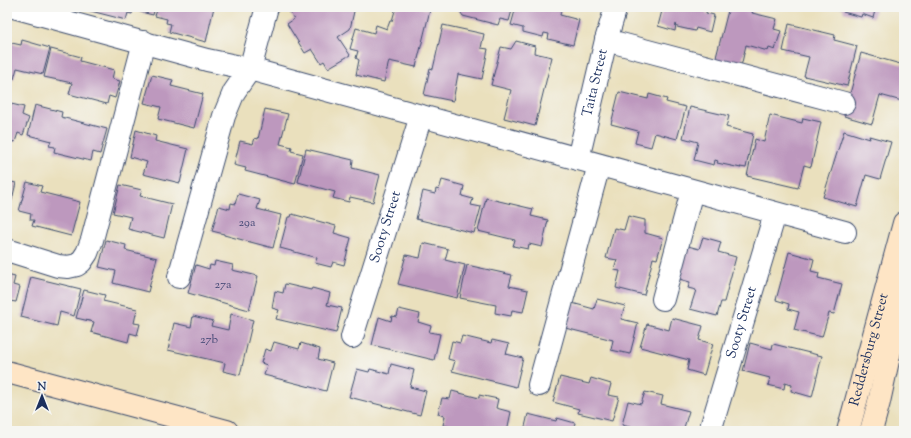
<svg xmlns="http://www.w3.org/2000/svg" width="911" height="438" font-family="'Sorts Mill Goudy',serif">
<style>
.building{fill:#bd98be}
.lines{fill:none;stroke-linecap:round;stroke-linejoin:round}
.street-casing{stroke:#3a4a6c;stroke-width:24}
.secondary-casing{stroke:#3a4a6c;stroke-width:24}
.street{stroke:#fff;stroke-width:22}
.secondary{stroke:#fee5c5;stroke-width:22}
.labels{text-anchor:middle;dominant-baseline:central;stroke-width:4;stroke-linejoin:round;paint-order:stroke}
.number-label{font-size:12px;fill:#444976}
.street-label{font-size:14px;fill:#1b2f5e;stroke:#f6f6f2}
</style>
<rect width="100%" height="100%" fill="#f6f6f2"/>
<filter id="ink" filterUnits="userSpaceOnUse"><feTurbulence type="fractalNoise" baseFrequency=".025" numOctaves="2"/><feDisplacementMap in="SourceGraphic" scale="8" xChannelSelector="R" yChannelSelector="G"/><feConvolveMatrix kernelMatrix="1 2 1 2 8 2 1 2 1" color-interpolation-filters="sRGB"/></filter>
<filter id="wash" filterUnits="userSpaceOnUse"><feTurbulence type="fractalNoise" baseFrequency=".012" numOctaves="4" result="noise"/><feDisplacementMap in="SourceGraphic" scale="16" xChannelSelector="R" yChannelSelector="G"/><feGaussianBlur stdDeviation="0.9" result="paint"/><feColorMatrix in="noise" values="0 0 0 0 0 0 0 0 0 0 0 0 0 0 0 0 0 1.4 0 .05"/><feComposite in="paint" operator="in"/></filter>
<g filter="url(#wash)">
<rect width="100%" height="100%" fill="#eae0bd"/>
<g id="blocks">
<!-- building -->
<path class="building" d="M88,7H155L153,15L133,10L132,14L128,13L126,20L87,10Z
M158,7H214L206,42L169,32L171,24L166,23L167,19L155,16Z
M294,7H355L350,29L338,37L350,55L328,68L324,61L321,63L312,49L305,53L287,24L294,19L288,10Z
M396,7H419L430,10L416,67L389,61L384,82L356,75L359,60L356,58L358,51L350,49L356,28L374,33L376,25L387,29L390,21H392Z
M457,7H513L509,21L500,19L498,25L463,16Z
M516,7H562L560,15L579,20L573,45L548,39L549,34L544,33L543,37L523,32V28L511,25Z
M663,7H707L706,13L714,15L710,32L696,28L695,31L677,27L676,24L675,31L658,26Z
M729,7H754L752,13L777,19L774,29L781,31L775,50L769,48L768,51L746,45L740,71L714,65Z
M838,7H876L873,18L862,14L861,17L843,12L844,9Z
M789,24L835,35L834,40L857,46L847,86L804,76L809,57L783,51Z
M443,25L484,34L481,48L488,49L482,79L458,74L453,101L424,95L430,68L433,69Z
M22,40L50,48L43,74L17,68L14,79L7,77V42L21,45Z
M516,41L535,46L534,53L552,57L535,126L504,118L511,90L491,85L501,47L511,49Z
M51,49L81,57L80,61L114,70L112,79L120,81L115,98L109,96L107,104L69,94L72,83L44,77Z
M861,53L904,65V93L902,101L880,95L872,124L844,116Z
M152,75L173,80L171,86L203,94L194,128L158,119L161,107L144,103Z
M619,92L648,99L649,94L667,99L666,102L686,107L677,139L655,133L651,147L635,143L638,131L611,124Z
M7,103L24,107L22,115L29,118L23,135L18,133L15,142L7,140Z
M35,105L62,112L61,117L107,129L100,154L93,152L91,161L54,152L55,147L49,146L51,141L28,135Z
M690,107L729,116L726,127L753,134L746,168L740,167L741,168L717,163L718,161L715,160L714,165L694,160L698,142L683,138Z
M265,109L288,114L280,144L292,147L291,151L303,154L295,184L245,171L246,168L234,165L240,141L253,144L255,138L258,139Z
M770,115L802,123L803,118L821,122L811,167L804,165L798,188L747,176L755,139L764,142Z
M136,130L156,136L155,141L188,149L180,183L143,174L147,162L130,157Z
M844,131L870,139L869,136L891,142L880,179L866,175L857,207L823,197Z
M306,149L353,160L352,168L380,175L373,202L350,197L349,202L333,198L335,192L298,182Z
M442,180L464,186L462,196L473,199L471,205L481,207L474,233L416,219L423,191L435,194L436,189L439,190Z
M7,181L16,183L8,216H7Z
M27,182L42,186L40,192L80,202L71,236L32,226L34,220H30L31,214L19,211Z
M120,185L142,190L140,196L172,204L164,238L128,229L131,217L113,213Z
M238,194L260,200L257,209L281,215L273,248L224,235V234L212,231L219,206L230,209L231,203L235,204Z
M486,198L533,209L531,216L548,220L542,247L529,244L528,249L513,246L515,240L478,231Z
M292,214L336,226L334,233L351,238L344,265L333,262L331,267L315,263L317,258L280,248L288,217H291Z
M628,216L645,220V233L663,238L657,259L653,258L644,295L616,288L620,271L614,270L617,260L606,258L614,228L624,230Z
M703,237L721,242L718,252L736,257L724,302H721L717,316L690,309L696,290L688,288L690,282L679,279L688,246L699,249Z
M106,240L126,245L125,250L157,258L148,292L113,283L116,271L99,267Z
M423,243L448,249L445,260L465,265L457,298L398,284L406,255L420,258Z
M789,252L814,259L811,271L819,273L818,278L842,284L834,314L829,313L822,337L794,330L799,312L788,309L789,304L776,300Z
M215,261L233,265L232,270L258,276L249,310L188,293L196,265L209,269L210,265L214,266Z
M467,265L512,275L509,286L528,290L523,312L512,310L511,316L495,313L496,305L460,298Z
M7,275L15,277L13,285L20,287L16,302L10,301L7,311Z
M31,277L81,289L74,316L60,312L57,326L21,317Z
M285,284L311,290L312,288L330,293L327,305L342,308L336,333L276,319L279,310L272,308L275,291L283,293Z
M84,290L105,295L103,301L137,309L134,323L140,324L137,335L130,333L128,342L91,332L94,322L76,318Z
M597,299L625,306L621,319L638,323L630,354L611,350L613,340L565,328L572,303L594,309Z
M399,309L420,314L418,322L431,326L429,332L440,334L434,360L372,345L379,317L391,321L392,316L397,317Z
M231,314L253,320L240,375L223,371L225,363L168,350L174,323L191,327L193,316L213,321L211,326L228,330Z
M672,318L703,326L699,340L713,344L704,375L687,370L689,360L640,347L647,324L669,330Z
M462,336L491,343L492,340L509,344L506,354L523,358L516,387L452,371L455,361L448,359L452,341L460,343Z
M274,342L299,349L301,343L320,349L318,359L333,363L326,391L264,375L267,365L261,363L265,349L271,351Z
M750,343L772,349L773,344L822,356L812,397L791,391L792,385L785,383L784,389L768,385L770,378L743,371Z
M391,364L414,370L410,387L426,391L420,415L349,397L357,369L369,372L370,369L389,374Z
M560,377L589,384L591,378L611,384L608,395L619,397L612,421L578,413L579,409L553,402Z
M452,391L479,398V395L498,399L496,408L511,412L507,431H466L443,425L445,416L438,414L442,398L450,399Z
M645,392L663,396L661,404L689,411L683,431H644L622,425L628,401L641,404Z
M528,414L556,421L557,418L575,423L573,431H524Z"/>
</g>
</g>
<g filter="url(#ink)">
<use href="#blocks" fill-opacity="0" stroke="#3a4a6c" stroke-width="1"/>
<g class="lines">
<defs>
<g id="street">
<path d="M13,7L207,60L250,69L845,232"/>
<path d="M606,40L844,103"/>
<path id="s1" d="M578,159L606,40L616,7"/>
<path d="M7,250L58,266L68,267L77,265L81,262L87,253L92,240L144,42"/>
<path d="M179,277L224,116L234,92L250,69L267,7"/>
<path d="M663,299L692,191"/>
<path id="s2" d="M352,337L421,116"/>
<path d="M539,385L599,165"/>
<path id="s3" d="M710,431L775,214"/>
</g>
<g id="secondary">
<path d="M7,372L227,431"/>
<path id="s4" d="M848,431L904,223"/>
<path d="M871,431L879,402L904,287"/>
</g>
</defs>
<!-- street casing -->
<use href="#street" class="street-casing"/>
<!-- secondary casing -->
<use href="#secondary" class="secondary-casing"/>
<!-- street -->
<use href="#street" class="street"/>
<!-- secondary -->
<use href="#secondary" class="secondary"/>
</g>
</g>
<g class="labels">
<!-- number labels -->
<g class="number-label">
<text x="247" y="223">29a</text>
<text x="223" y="285">27a</text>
<text x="209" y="340">27b</text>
</g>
<!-- street labels -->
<g class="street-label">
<text stroke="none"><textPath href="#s1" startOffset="78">Taita Street</textPath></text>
<text stroke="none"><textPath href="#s2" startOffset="115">Sooty Street</textPath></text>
<text stroke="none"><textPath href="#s3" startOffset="113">Sooty Street</textPath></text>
<text stroke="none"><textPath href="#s4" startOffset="84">Reddersburg Street</textPath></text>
</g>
</g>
<!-- margin -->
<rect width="911" height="438" fill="none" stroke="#f6f6f2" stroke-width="24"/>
<!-- north arrow -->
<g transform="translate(42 396)" stroke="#f6f6f2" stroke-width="3" paint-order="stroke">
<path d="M0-3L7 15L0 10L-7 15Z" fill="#1b2f5e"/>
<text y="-6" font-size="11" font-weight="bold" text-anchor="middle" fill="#1b2f5e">N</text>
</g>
</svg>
